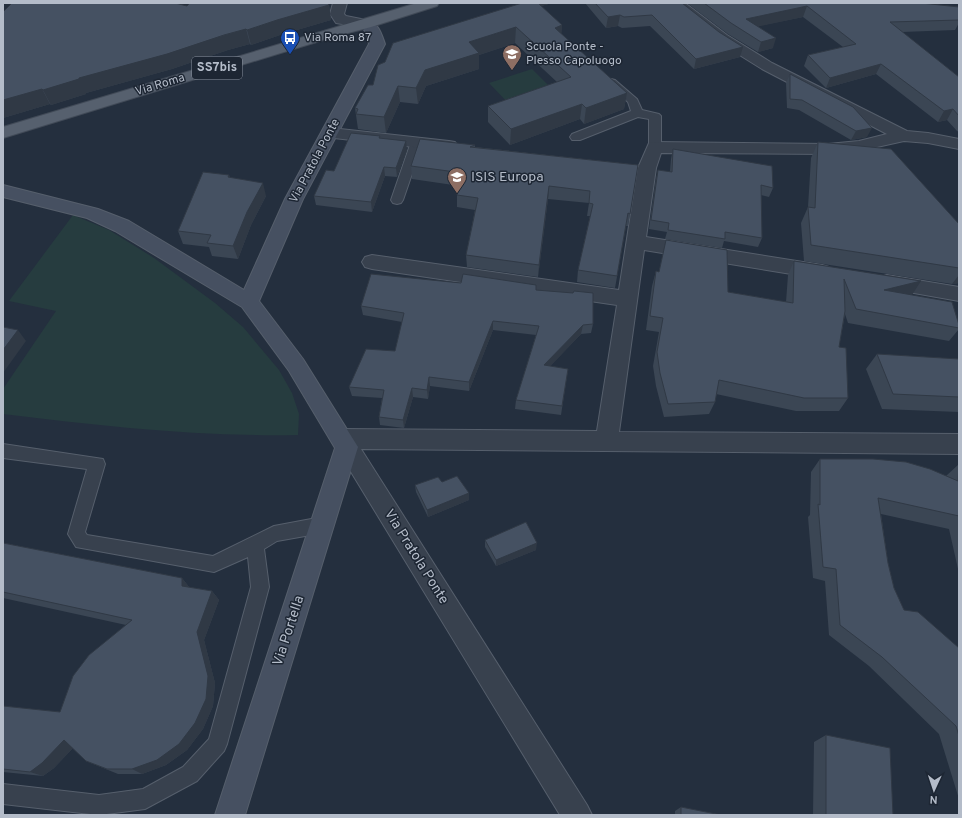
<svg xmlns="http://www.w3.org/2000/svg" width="962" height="818" font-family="Overpass,sans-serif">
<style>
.green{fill:#263c3f}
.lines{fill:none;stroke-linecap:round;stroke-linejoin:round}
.lane-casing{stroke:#565f6c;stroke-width:2}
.street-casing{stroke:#565f6c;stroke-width:2}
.secondary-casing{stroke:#565f6c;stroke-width:2}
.primary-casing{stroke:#414a57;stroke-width:2}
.lane{fill:#38414e;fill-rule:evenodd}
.street{fill:#38414e;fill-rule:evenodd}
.secondary{fill:#465061;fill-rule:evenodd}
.primary{fill:#56606e;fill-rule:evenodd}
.wall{fill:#3b4654}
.shaded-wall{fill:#303945}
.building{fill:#455162;stroke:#303945}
.labels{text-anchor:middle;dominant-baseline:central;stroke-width:3;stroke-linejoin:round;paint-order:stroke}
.far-poi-label{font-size:12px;fill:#b4bcc9;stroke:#1d2633;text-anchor:start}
.far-street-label{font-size:12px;fill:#b4bcc9;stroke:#1d2633}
.shield{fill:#1d2633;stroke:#878f9c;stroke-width:1}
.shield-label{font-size:13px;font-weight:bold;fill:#b4bcc9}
.poi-label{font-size:14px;fill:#b4bcc9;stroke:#1d2633;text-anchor:start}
.street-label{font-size:14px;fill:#b4bcc9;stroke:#1d2633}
</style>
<rect width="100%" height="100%" fill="#242f3e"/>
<!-- green -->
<path class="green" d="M532,69L553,90L510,105L489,83Z
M73,215L109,230L154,258L215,303L243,327L279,370L292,393L299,414L298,435C200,437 101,426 3,414V389L56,311L9,301Z"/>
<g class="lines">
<defs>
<path id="lane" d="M611,79L615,80L637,99L642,110L659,114L661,116V147L659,150H651L649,147V119L638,117L580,140H572L570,137L572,134L631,111L628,102L606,82Z
M417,138L421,139L423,142L403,200L401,203L397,204L393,203L391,200L411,142L413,139Z
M3,444L103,459L105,464L85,532L87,535L213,556L274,526L322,517L328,520L330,525L328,530L322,533L277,541L264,549L269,587L227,744L224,751L197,781L145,809L99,815L3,804V784L99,795L143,789L183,767L209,739L251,587L248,557L214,572L76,547L68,534L87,469L3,458Z"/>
<path id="street" d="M333,3H347L344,14L346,16L371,21L373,24L371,27L366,28L336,23L330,14Z
M669,3H685L727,35L772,63L907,131L928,133L959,139V149L928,143L904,141L859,151L828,154L661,153L656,168L646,237L822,265L829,267L832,272L829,277L822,279L644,250L619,432L959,434V454L361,449L587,805L592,815H560L331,439L334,432L342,429L597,431L617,305L372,269L365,267L362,262L365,257L372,255L619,290L638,168L649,143L655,142L828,144L859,141L887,134L762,69L717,41Z
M331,128L449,141L455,142L458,146L455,150L449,151L325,137L323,133L325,129Z
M887,275L959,287V301L880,287L877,282L880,277Z"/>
<path id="secondary" d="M366,20C379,23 381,33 385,44L303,199L259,301L303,359L358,447L245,815H215L335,448L289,371L242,307L115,231L87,218L3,197V185L98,209L129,221L244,290L285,199L369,44L366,32L359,24L361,21Z"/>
<path id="primary" d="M417,3H439L437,6L371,27L333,37L3,138V127Z"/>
</defs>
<!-- lane casing -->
<use href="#lane" class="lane-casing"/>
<!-- street casing -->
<use href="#street" class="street-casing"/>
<!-- secondary casing -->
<use href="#secondary" class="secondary-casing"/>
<!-- primary casing -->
<use href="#primary" class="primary-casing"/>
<!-- lane -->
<use href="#lane" class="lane"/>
<!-- street -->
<use href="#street" class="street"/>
<!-- secondary -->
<use href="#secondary" class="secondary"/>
<!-- primary -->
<use href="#primary" class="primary"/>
</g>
<!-- wall -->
<path class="wall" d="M521,3H552L541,6L562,25L561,34L627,93L624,109L584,124L580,119L510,145L488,122V106L557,82L515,43L479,55V69L426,86L418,104L400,102L386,133L358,129L355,108L373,85Z
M585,3H682L740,57L694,69L650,26L622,28L618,26L606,28Z
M687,3H921L959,7V23L955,30L902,32L959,77V132L957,131L947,120L938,122L876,74L826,88L804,66L808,55L843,47L803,17L758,26L773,48L758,52L728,34Z
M329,5L331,20L280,35L251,45L250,44L228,50L172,69L86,93V94L51,105L50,104L3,118V12L187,6Z
M790,74L867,137L851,140L799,110L787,108L786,83Z
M380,136V138L407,150L397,177L385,176L372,212L316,205L314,196L334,171Z
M818,142L959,224V283L952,284L804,261L801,223L808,207L811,158Z
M475,145V147L638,165L630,214L628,226H626L615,288L577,282L578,270L590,216H587L589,203L548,199L538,277L467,267L466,255L475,210L457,207V195L460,186L412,179L411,166Z
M673,149L773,188L769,197L761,195L762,238L758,247L724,241L722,248L665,239L667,232L649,229L656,179L658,170L670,172L671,159Z
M229,175L230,178L266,196L251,225L238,259L212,256L209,247L183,244L178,231Z
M666,240L728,292L786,302L788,275L794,261L912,295L959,325V329L949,341L848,323L845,314L839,347L848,398L839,411H796L716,394L715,402L709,414L664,417L656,386L653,366L659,332L646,330L652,286L656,271L659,272Z
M461,283L536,290L593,324L591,333L581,334L550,366L568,369L561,415L515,409L516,400L536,335L493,330L469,391L430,386L428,399L413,397L404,428L380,425L379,417L382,398L352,396L349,387L395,351L402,322L363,315L361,306Z
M877,354L959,359V412L882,409L866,369Z
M820,459L946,476L959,464V569H958L949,529L881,514L888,563L894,588L904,610L959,648V799L939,734L869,666L829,635L825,581L813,578L808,517L810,515L811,472Z
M415,485L469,493V500L428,517L416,492Z
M485,540L536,550L496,566L485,547Z
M3,543L182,578L189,587L212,591L219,600L204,640L215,683L213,706L203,729L187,750L166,765L142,774H118L86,761L73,748L54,768L43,776L3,772V706L60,712L126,625L3,598Z
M826,735L893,815H813L814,742Z
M681,807L721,815H675V811Z"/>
<!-- shaded-wall -->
<path class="shaded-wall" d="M528,3H552L528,10Z
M329,5L331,20L280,35L251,45L247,30L277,20Z
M807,6L803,17L742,30L746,19Z
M620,15L618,26L606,28L608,17Z
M562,25L561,41L555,28Z
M516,27L515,43L479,55V69L426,86L418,104L416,88L425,70L469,42Z
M246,29L250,44L228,50L172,69L86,93V94L51,105L43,90L79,78Z
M776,38L773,48L758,52L761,42Z
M743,47L740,57L694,69L696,59Z
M881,64L876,74L826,88L830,78Z
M398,86L400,102L386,133L384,117Z
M42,89L50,104L3,118V100Z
M627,93L624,109L584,124L586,108Z
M582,104L580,119L510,145L511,129Z
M953,109L947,120L938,122L944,111Z
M872,128L867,137L851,140L856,131Z
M406,141L407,150L397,177L396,168Z
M384,167L385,176L372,212L371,202Z
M263,183L266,196L251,225L238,259L233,246L247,212Z
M549,186L548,199L538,277L539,265Z
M959,275V283L952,284Z
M921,281L912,295L884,290Z
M493,321V330L469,391V382Z
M583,325L581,334L543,374L544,365Z
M18,330L26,341L3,373V350Z
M429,377L430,386L428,399L427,390Z
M412,388L413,397L404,428L403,420Z
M469,493V500L428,517L427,510Z
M537,543L536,550L496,566V560Z
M182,578L189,587L190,595L182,586Z
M212,591L219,600L204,640L215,683L213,706L203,729L187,750L166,765L142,774L132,769L197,632Z
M64,740L76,745L54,768L43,776L30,772Z"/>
<!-- building -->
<path class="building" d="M12,3H175L187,6L190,3H327L329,5L277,20L247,30L246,29L224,35L167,54L79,78V79L43,90L42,89L3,100V12Z
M522,3H538L562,25L555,28L627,93L586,108L582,104L511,129L488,106L571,77L516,27L469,42L479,53L425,70L416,88L398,86L384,117L356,114L358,109L355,108L368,85H373L378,65L385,62L393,43Z
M595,3H682L719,32L743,47L696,59L652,15L624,17L620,15L608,17Z
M704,3H921L959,7V20L890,22L959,77V116L953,109L944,111L881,64L830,78L808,55L856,44L807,6L746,19L776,38L761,42L731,23Z
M790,74L853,107L872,128L856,131L802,100L790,99Z
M351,133L380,136L379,138L406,141L396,168L384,167L371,202L314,196L326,170L334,171Z
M420,139L475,145L470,147L638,165L630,214L628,213L617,276L578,270L593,204L589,203L590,191L549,186L539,265L466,255L478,198L457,195L463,173L411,166Z
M818,142L891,149L959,224V268L811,245L808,207L815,208Z
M673,149L772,166L773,188L761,185L762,238L725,232V239L668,230L669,223L651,220L658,170L672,172Z
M203,172L229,175L228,177L263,183L247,212L233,246L207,243L211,235L178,231Z
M666,240L727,250L728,292L793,303L794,261L921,281L884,290L952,302L959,325V328L856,309L844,279L845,311L839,347L846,348L848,398H804L719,380L715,402L668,404L660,373L657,352L663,318L650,316L656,271L659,272Z
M371,274L461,283L463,274L536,285V290L573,293L574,291L593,293V324L583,325L544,365L568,369L562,406L516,400L539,326L493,321L469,382L429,377L427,390L412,388L403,420L379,417L384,390L349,387L366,349L395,351L404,313L361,306Z
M3,327L18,330L3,350Z
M877,354L959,359V397L893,394Z
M820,459H873L906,462L930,469L958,481L959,464V516L878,498L888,563L894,588L904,610L918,612L959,648V736L956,726L882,657L840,625L836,569L823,567L818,504L820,505Z
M457,476L469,493L427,510L415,485L438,477L442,482Z
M526,522L537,543L496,560L485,540Z
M3,543L182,578V586L212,591L197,632L208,676L206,699L195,723L179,744L157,760L132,769H107L86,761L64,740L42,763L30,772L3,769V706L60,712L73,676L89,655L132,620L3,592Z
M826,735L890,748L893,815H826Z
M681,807L721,815H681Z"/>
<!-- icons -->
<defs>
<symbol id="bus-pin" viewBox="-11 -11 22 30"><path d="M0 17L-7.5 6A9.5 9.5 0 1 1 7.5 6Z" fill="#1a4fb4" stroke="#1d2633"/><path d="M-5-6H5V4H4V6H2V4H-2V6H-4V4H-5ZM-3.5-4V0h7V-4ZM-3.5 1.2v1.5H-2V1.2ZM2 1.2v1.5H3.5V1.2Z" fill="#fff"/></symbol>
<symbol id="school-pin" viewBox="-11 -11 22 30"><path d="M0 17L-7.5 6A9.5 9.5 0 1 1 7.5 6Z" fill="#8d6e63" stroke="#1d2633"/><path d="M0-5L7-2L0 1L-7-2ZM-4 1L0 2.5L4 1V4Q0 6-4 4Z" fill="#fff"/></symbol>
</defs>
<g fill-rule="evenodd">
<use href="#bus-pin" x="279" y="27" width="22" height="30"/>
<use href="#school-pin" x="501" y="43" width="22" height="30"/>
<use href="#school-pin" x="446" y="166" width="22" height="30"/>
</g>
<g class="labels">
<!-- far-poi labels -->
<g class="far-poi-label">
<text x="304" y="38">Via Roma 87</text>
<text x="526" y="47">Scuola Ponte -<tspan x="526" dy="14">Plesso Capoluogo</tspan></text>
</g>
<!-- far-street labels -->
<g class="far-street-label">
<text transform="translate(160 85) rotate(-17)">Via Roma</text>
<text transform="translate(315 161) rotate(-62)">Via Pratola Ponte</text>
</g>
<!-- shield labels -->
<rect class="shield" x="192" y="57" width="50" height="22" rx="3"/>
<g class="shield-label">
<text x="217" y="68">SS7bis</text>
</g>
<!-- poi labels -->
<g class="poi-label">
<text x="471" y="177">ISIS Europa</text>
</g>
<!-- street labels -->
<g class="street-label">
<text transform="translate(416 557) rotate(58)">Via Pratola Ponte</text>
<text transform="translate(289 631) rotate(-72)">Via Portella</text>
</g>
</g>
<!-- border -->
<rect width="962" height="818" fill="none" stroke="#b4bcc9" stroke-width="8"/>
<!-- north arrow -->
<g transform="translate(934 790) rotate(183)" stroke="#1d2633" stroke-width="3" paint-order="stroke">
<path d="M0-3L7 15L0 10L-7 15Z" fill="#b4bcc9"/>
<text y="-6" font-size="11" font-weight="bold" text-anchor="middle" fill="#b4bcc9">N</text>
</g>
</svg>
